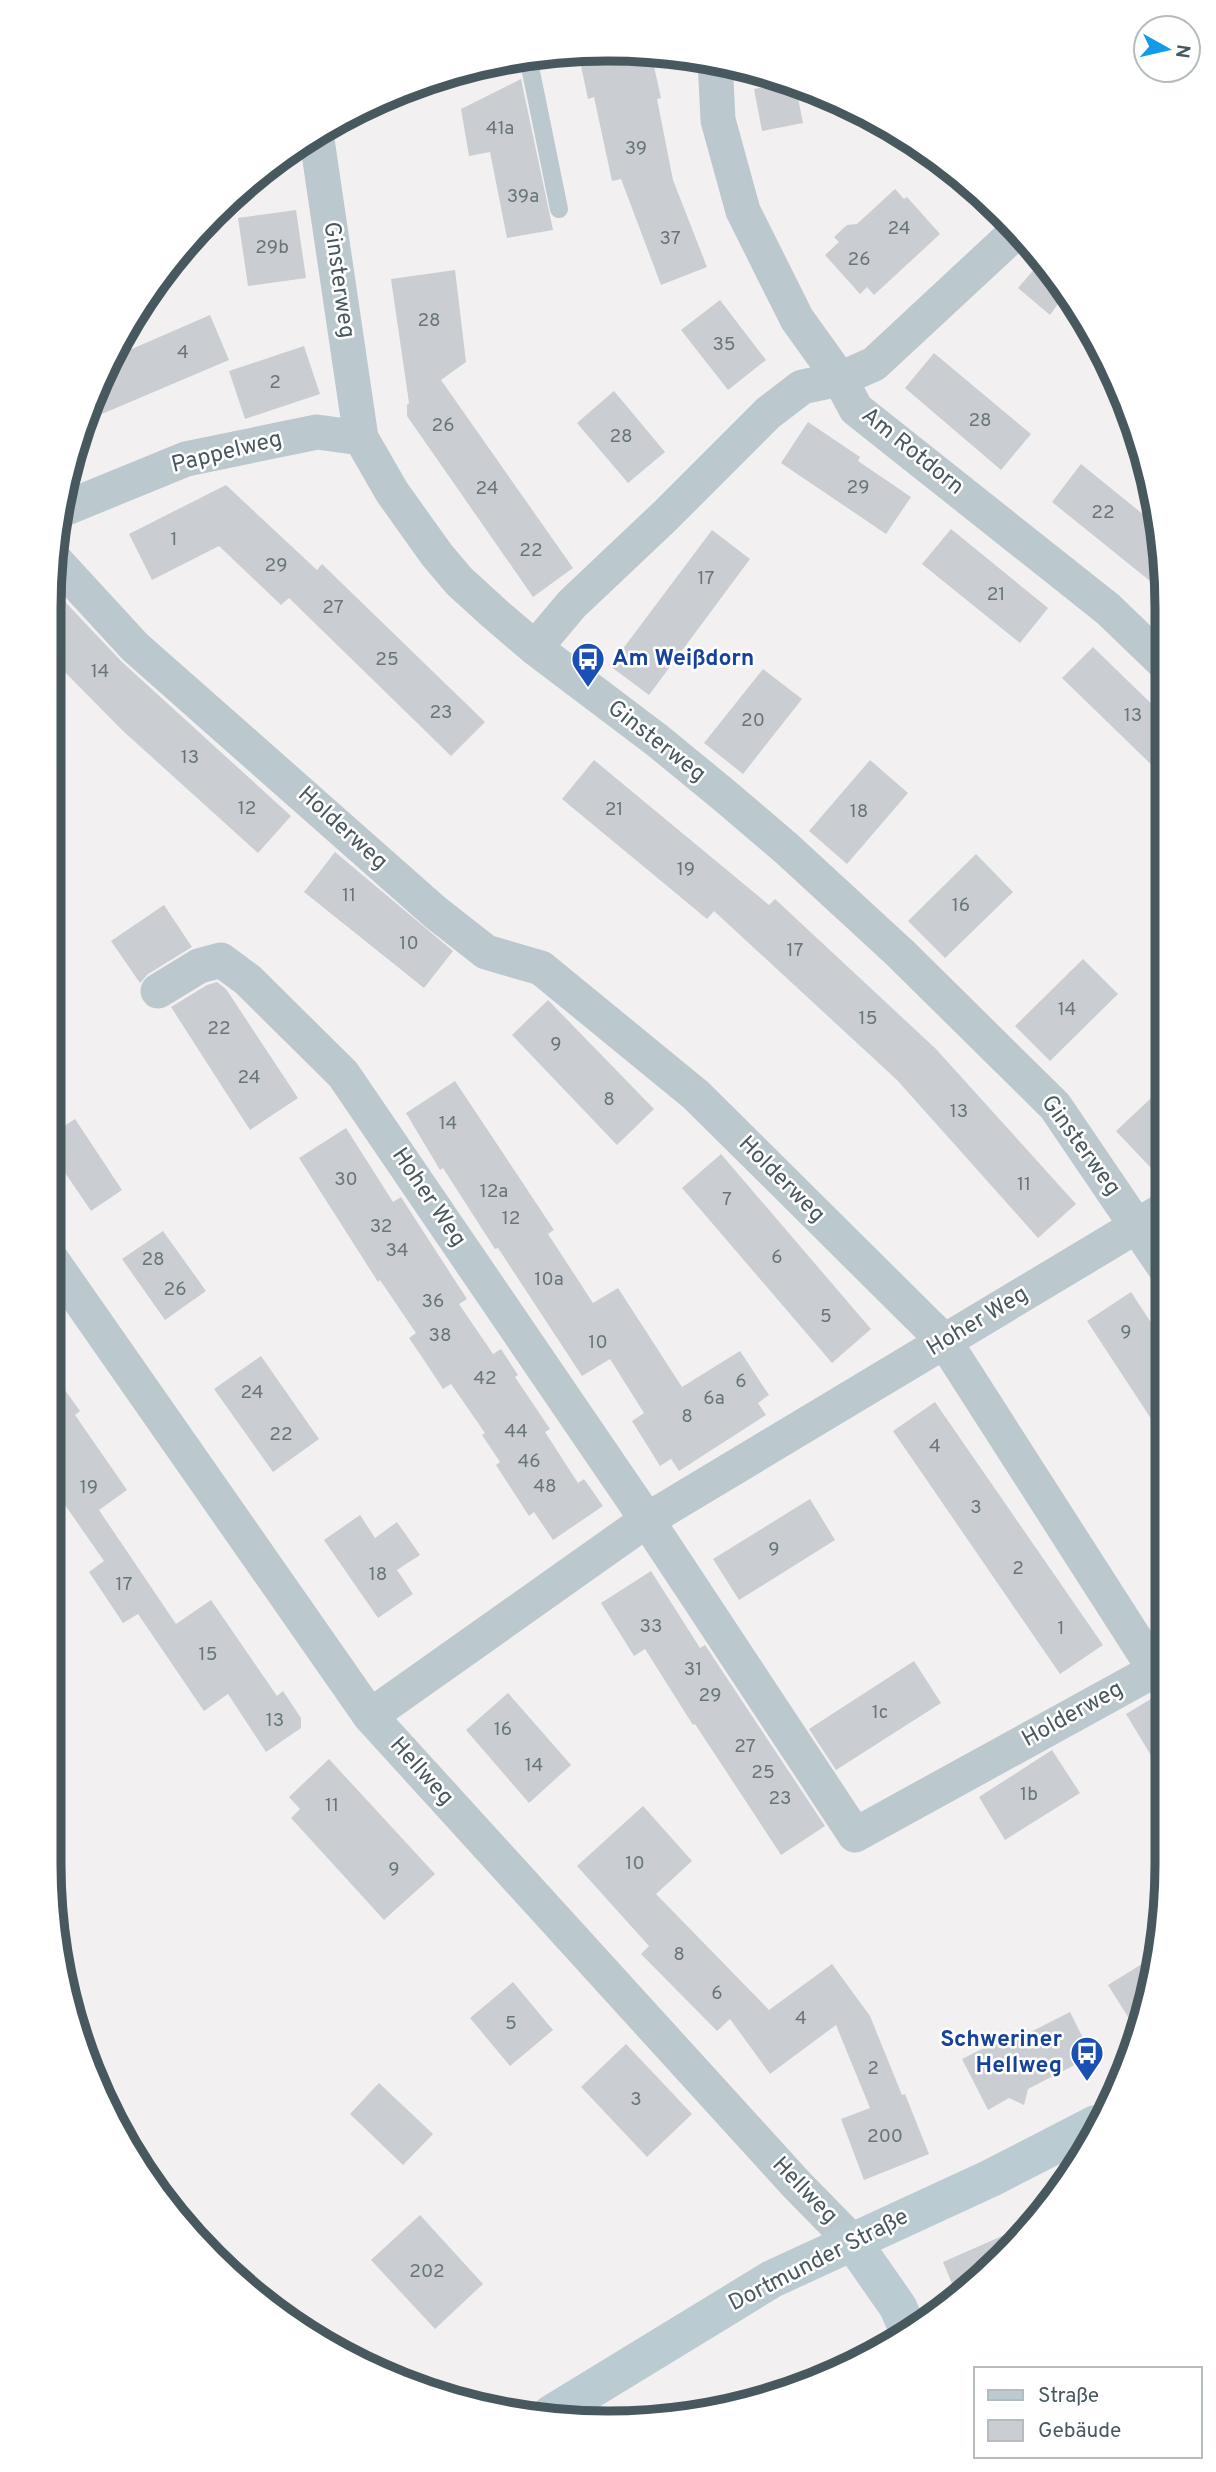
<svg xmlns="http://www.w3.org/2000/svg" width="1216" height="2472" font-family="Overpass,sans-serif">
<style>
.building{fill:#caced2}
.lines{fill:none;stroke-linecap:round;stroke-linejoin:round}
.lane{stroke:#bbc8cd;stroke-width:18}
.street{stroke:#bbc8cd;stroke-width:35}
.secondary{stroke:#bbcbd2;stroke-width:38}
.labels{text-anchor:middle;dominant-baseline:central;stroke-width:5;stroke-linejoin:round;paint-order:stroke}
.number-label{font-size:19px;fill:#68767b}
.street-label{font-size:23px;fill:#47585e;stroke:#fff}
.transit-label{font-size:23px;font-weight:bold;fill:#164399;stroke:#fff;text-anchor:start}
.rim{fill:none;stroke:#47585e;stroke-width:9}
</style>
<rect width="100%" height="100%" fill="#f2f0f0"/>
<!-- building -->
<path class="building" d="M608,49L651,53L661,98L657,99L673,180L707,267L661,285L621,179L612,181L594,97L588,99L580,61L599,57L598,50Z
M521,79L553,230L507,238L490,152L469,156L461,109Z
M789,82L795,83L803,123L762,131L754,89Z
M895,189L904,199L907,197L940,234L874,295L867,287L860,294L825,255L839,242L834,237L847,225L857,224Z
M296,210L306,278L248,286L238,218Z
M1043,259L1051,267L1066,293L1050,315L1018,288Z
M455,270L466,362L441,380L573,568L533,597L407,416V405L409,403L391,279Z
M720,300L766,360L728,390L681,330Z
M210,315L229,360L83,422L92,394L111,358Z
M304,346L320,394L245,419L229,371Z
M934,353L1031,434L1001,470L905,388Z
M614,391L665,452L628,483L577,423Z
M808,422L860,457L858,461L911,497L886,534L781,463Z
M1081,464L1160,528L1162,566L1150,581L1052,502Z
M226,485L317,570L322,564L485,722L451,756L289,598L281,605L219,546L152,580L129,534Z
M951,529L1048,608L1020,643L922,564Z
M712,530L750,559L649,695L610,666Z
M51,587L122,662L291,816L258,853L123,731L49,656Z
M1093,647L1163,715V776L1062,678Z
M763,669L802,699L743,774L704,743Z
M594,760L769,905L775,899L936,1049L1076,1204L1038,1238L897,1080L714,911L707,919L562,799Z
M870,760L908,793L847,864L809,831Z
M335,852L453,951L424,988L304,892Z
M976,854L1013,892L945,958L908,921Z
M164,905L192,947L148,974L140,983L111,941Z
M1083,959L1118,994L1050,1061L1015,1026Z
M217,982L226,989L298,1098L250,1130L171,1007L207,985Z
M548,1000L654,1109L617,1145L512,1035Z
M455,1081L554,1230L548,1234L593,1303L618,1288L682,1387L740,1351L769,1395L758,1403L766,1415L679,1471L671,1459L660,1466L632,1421L644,1413L610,1359L582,1376L498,1248L495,1249L443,1168L440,1170L406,1113Z
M1164,1086V1155L1151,1168L1116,1131Z
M75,1119L122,1190L91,1211L49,1149V1136Z
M346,1128L393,1202L401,1197L432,1245L467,1299L459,1304L493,1354L501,1349L518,1375L515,1377L550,1429L545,1432L578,1483L584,1479L603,1506L553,1540L534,1512L529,1516L496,1465L500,1462L482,1435L485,1433L451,1384L443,1389L426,1363L409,1338L416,1333L380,1280L378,1282L299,1158Z
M721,1154L871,1329L832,1363L682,1188Z
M163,1231L206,1291L165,1320L122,1259Z
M1131,1292L1165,1344V1440L1087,1321Z
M261,1356L319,1439L273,1472L214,1389Z
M49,1368L80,1411L75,1415L127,1490L99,1510L176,1624L211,1600L277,1696L283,1691L301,1718V1728L266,1752L228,1694L204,1711L138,1614L123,1623L89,1572L104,1561L49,1482Z
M935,1402L1103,1645L1060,1674L893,1431Z
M810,1499L835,1540L739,1600L713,1559Z
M360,1515L375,1538L397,1522L420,1555L397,1570L413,1594L378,1618L324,1540Z
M651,1571L700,1648L705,1645L825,1826L781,1855L695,1724L693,1725L645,1649L634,1656L601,1603Z
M914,1661L941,1703L836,1770L809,1729Z
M1166,1690L1167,1782L1126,1714Z
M508,1693L571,1765L529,1803L466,1730Z
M1052,1750L1080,1793L1005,1840L979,1797Z
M329,1759L435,1874L384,1920L291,1818L300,1809L289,1797Z
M643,1806L692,1861L656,1894L769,2010L832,1964L870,2016L902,2095L905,2094L929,2154L864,2180L841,2119L870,2108L836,2025L770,2074L730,2019L717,2031L641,1954L649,1946L577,1866Z
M1158,1954L1156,1973L1138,2033L1108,1985Z
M513,1982L553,2030L510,2066L470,2018Z
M1070,2012L1092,2056L1028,2089L1024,2105L1009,2098L988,2110L962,2059L996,2042L999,2048Z
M626,2044L692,2114L647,2157L581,2087Z
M379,2083L433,2134L403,2165L350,2114Z
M420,2215L483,2284L435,2329L371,2260Z
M1034,2222L1028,2233L958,2298L943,2262Z"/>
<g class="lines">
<!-- lane -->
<path class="lane" d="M528,57L559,209"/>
<!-- street -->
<path class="street" d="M715,60L718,120L743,211L797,319L840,379L856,409L1108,609L1163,662
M316,133L361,438L392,492L437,555L459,581L494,613L535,648L658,741L725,796L786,848L900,953L1055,1106L1165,1268
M59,511L186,459L317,432L361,438
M54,559L135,647L435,912L486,952L541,968L696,1095L945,1342L1155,1670L855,1835L647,1520L343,1074L248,980L221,960L199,966L158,991
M535,648L572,604L665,516L768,413L802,387L840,379L874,364L1016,232
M49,1256L370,1716L797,2185L852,2241
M370,1716L647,1520L1165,1209"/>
<!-- secondary -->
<path class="secondary" d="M852,2241L898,2307L909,2332
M551,2414L772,2279L991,2178L1096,2124"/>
</g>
<!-- icons -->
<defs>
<symbol id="bus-pin" viewBox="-11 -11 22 30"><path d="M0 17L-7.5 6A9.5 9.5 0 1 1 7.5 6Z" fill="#1a4fb4" stroke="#fff"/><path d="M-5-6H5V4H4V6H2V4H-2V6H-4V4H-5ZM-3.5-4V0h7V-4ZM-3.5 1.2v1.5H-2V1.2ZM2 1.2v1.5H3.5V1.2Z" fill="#fff"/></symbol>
</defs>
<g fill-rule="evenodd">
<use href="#bus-pin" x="569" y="640" width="38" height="52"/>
<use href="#bus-pin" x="1068" y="2034" width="38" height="52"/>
</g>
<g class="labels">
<!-- number labels -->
<g class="number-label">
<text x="500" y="129">41a</text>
<text x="636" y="149">39</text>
<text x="523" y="197">39a</text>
<text x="899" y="229">24</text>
<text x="670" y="239">37</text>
<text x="272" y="248">29b</text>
<text x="859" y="260">26</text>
<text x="429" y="321">28</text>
<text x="724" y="345">35</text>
<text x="183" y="353">4</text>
<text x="275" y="383">2</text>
<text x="980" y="421">28</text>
<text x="443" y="426">26</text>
<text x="621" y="437">28</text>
<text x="858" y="488">29</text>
<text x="487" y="489">24</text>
<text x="1103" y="513">22</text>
<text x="174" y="540">1</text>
<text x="531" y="551">22</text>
<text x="276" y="566">29</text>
<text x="706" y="579">17</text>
<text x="996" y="595">21</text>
<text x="333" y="608">27</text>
<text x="387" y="660">25</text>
<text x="100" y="672">14</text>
<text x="441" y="713">23</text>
<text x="1133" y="716">13</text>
<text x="753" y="721">20</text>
<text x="190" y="758">13</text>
<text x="247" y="809">12</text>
<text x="614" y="810">21</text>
<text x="859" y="812">18</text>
<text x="686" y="870">19</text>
<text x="349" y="896">11</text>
<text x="961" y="906">16</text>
<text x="409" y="944">10</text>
<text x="795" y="951">17</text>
<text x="1067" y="1010">14</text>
<text x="868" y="1019">15</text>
<text x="219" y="1029">22</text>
<text x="556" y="1045">9</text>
<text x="249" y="1078">24</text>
<text x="609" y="1100">8</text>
<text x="959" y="1112">13</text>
<text x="448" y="1124">14</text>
<text x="346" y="1180">30</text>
<text x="1024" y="1185">11</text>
<text x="494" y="1192">12a</text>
<text x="727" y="1200">7</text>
<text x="511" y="1219">12</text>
<text x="381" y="1227">32</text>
<text x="397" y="1251">34</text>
<text x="777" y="1258">6</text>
<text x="153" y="1260">28</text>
<text x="549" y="1280">10a</text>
<text x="175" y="1290">26</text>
<text x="433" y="1302">36</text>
<text x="826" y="1317">5</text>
<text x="1126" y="1333">9</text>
<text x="440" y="1336">38</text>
<text x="598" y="1343">10</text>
<text x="485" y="1379">42</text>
<text x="741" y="1382">6</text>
<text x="252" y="1393">24</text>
<text x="714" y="1399">6a</text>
<text x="687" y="1417">8</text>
<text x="516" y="1432">44</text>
<text x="281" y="1435">22</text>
<text x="935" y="1447">4</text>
<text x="529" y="1462">46</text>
<text x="545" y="1487">48</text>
<text x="89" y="1488">19</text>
<text x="976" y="1508">3</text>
<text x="774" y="1550">9</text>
<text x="1018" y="1569">2</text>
<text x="378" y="1575">18</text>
<text x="124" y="1585">17</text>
<text x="651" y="1627">33</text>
<text x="1061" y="1629">1</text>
<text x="208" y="1655">15</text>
<text x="693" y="1670">31</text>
<text x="710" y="1696">29</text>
<text x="880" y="1713">1c</text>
<text x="275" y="1721">13</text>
<text x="503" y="1730">16</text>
<text x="745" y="1747">27</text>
<text x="534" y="1766">14</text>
<text x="763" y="1773">25</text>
<text x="1029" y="1795">1b</text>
<text x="780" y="1799">23</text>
<text x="332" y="1806">11</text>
<text x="635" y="1864">10</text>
<text x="394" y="1870">9</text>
<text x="679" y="1955">8</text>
<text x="717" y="1994">6</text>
<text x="801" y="2019">4</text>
<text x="511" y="2024">5</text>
<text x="873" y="2069">2</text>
<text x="636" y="2100">3</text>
<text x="885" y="2137">200</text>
<text x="427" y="2272">202</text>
</g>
<!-- street labels -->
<g class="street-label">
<text transform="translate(338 280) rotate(82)">Ginsterweg</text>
<text transform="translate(912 452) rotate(39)">Am Rotdorn</text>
<text transform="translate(227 453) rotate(-14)">Pappelweg</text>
<text transform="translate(656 742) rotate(38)">Ginsterweg</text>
<text transform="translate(342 829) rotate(42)">Holderweg</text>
<text transform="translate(1080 1146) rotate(54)">Ginsterweg</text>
<text transform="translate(781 1180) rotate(45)">Holderweg</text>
<text transform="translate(428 1198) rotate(56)">Hoher Weg</text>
<text transform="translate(978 1322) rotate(-31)">Hoher Weg</text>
<text transform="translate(1073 1715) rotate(-29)">Holderweg</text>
<text transform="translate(421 1772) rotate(48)">Hellweg</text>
<text transform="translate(804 2191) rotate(46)">Hellweg</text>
<text transform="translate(819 2261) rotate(-27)">Dortmunder Straße</text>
</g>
<!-- transit labels -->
<g class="transit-label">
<text x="612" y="659">Am Weißdorn</text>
<text x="1062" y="2040" text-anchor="end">Schweriner<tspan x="1062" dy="26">Hellweg</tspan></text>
</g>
</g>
<!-- crop -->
<path d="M0 0H1216V2472H0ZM608 61H608A547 547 0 0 1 1155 608V1864A547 547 0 0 1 608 2411H608A547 547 0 0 1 61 1864V608A547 547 0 0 1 608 61Z" fill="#fff" fill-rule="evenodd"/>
<path class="rim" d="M608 61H608A547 547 0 0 1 1155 608V1864A547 547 0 0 1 608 2411H608A547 547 0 0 1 61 1864V608A547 547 0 0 1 608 61Z"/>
<!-- legend -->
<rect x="974" y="2367" width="228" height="91" fill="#ffffff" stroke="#b5bcbf" stroke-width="2"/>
<rect x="988" y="2390" width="35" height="10" fill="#bbcbd2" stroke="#b5bcbf" stroke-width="2"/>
<text x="1038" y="2402" font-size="21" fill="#47585e">Straße</text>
<rect x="988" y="2420" width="35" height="21" fill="#caced2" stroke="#b5bcbf" stroke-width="2"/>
<text x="1038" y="2437" font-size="21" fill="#47585e">Gebäude</text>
<!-- north arrow -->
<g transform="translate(1167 49) rotate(98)"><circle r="33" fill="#ffffff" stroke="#b5bcbf" stroke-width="2"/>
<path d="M0-5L12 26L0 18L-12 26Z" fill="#139ae9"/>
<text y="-10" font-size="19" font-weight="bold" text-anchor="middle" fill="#47585e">N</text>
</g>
</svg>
